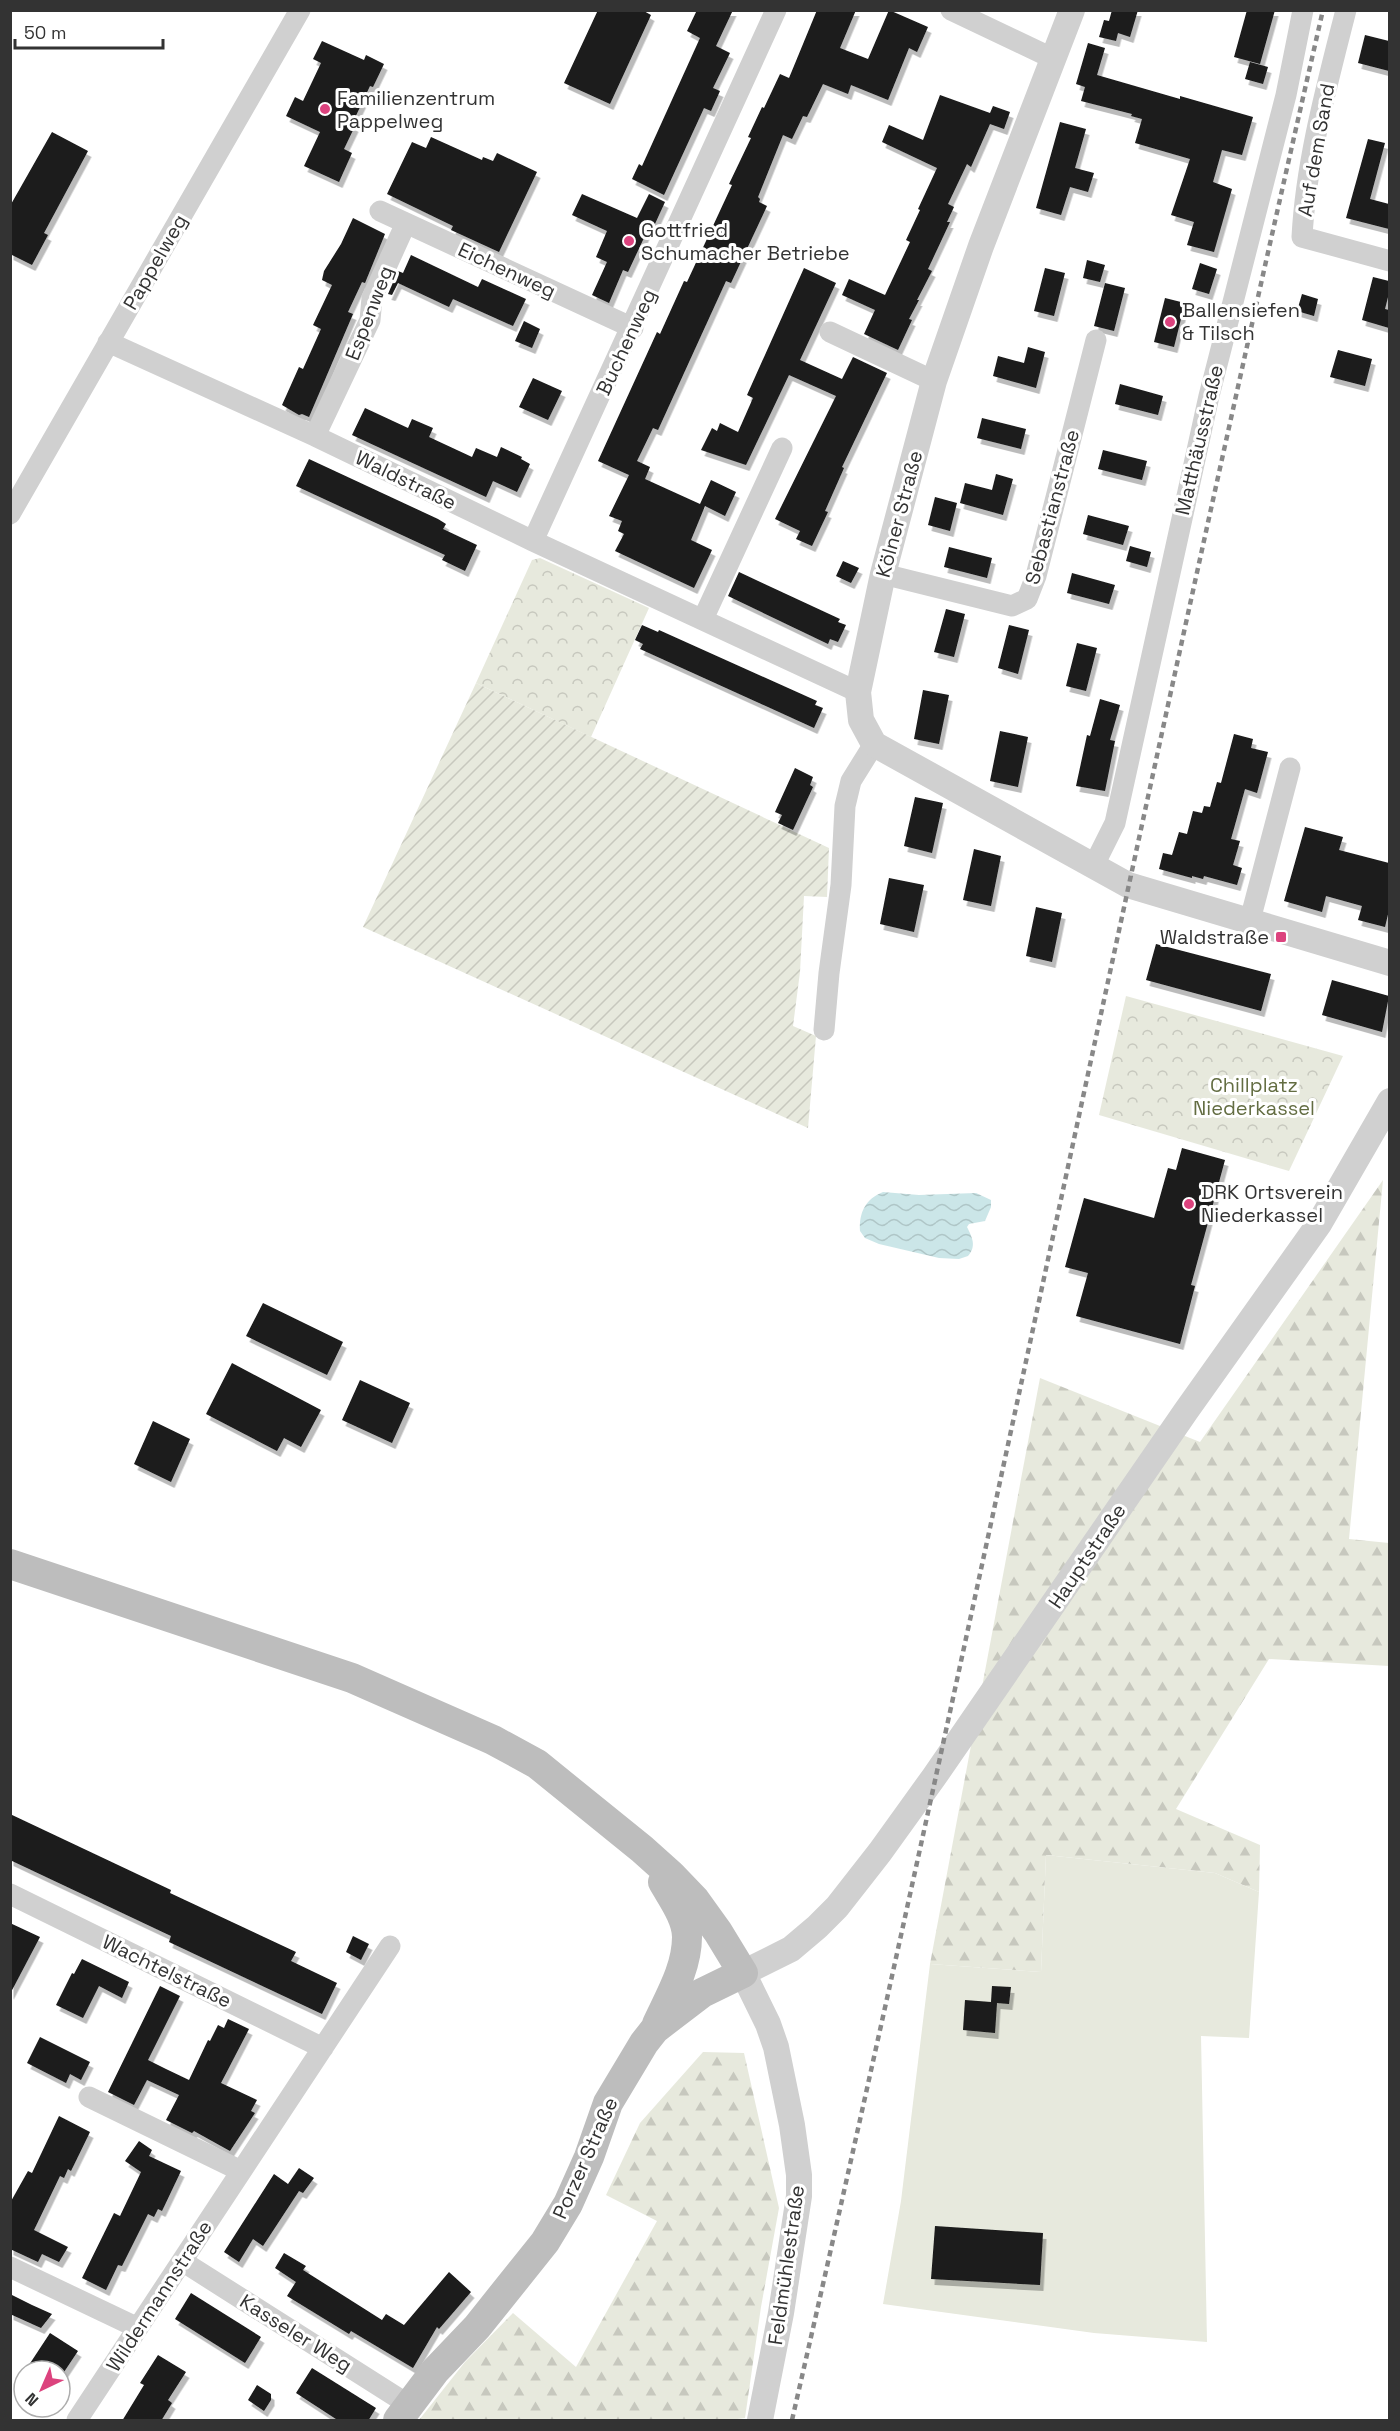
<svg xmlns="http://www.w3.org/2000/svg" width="1400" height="2431" font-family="'Space Grotesk',sans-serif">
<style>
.forest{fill:url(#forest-firs)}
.park{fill:url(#park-crowns)}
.garden{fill:url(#garden-furrows)}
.pitch{fill:#e7e9dd}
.water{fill:url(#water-waves)}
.building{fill:#1a1a1a;filter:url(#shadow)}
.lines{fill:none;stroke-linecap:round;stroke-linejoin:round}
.minor{stroke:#d0d0d0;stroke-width:21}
.tertiary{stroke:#d0d0d0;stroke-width:26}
.secondary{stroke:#bdbdbd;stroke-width:30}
.rail{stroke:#888;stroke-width:4.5;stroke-dasharray:6 4.5;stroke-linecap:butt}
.poi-dot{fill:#dc437e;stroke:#fff;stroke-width:2}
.labels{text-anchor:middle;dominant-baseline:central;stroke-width:6;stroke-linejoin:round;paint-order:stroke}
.poi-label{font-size:20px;fill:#333;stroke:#fff;text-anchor:start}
.street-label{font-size:20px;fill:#333;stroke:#fff}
.park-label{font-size:20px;fill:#636d42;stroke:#fff}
</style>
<defs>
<pattern id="forest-firs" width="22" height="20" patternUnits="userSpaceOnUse" patternTransform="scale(1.5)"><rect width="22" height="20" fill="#e7e9dd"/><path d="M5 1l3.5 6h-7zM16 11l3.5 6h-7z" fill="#c7c8be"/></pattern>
<pattern id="park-crowns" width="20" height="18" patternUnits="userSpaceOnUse" patternTransform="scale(1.5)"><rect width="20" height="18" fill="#e7e9dd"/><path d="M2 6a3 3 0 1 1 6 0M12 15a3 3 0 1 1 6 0" fill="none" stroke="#c7c8be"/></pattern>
<pattern id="garden-furrows" width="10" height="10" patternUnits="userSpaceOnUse" patternTransform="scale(1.5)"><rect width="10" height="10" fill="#e7e9dd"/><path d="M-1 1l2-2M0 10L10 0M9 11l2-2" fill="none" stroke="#c7c8be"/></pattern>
<pattern id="water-waves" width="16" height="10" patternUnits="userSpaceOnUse" patternTransform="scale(1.5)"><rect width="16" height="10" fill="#cbe6e8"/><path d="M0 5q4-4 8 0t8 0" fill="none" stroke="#afc6c7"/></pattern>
<filter id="shadow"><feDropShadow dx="3.5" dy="6" stdDeviation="0" flood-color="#0004"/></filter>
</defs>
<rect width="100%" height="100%" fill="#fff"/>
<!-- forest -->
<path class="forest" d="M1383,1180L1349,1539L1389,1543V1666L1269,1659L1176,1809L1260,1845L1259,1892L1215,1873L1046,1855L1041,1972L930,1964L1040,1378L1200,1442Z
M703,2052L744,2053L779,2208L761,2307L745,2418L730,2420H419L465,2362L513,2313L576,2367L657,2221L606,2195L640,2123Z"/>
<!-- park -->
<path class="park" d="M540,558L649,608L591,737L476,683L532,560Z
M1126,996L1343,1056L1289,1171L1099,1115Z"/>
<!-- garden -->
<path class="garden" d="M476,683L829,848L827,897L804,896L800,972L793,1026L816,1036L808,1128L363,927Z"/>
<!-- pitch -->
<path class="pitch" d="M1046,1855L1215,1873L1259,1892L1249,2038L1201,2036L1207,2342L1094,2333L883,2304L901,2201L930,1964L1041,1972Z"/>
<!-- water -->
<path class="water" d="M883,1192L919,1195L976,1193L991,1200V1207L985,1221L969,1224L967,1227C972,1237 977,1246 968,1256L959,1259L939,1258L879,1244L865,1238L860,1231C859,1213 865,1199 883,1192Z"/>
<!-- building -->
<path class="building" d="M598,10H642L651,15L610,104L564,83Z
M697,10H733L716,46L730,53L713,88L720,91L711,111L704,108L664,195L632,179L639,164L642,166L700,38L687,31Z
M817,10H856L840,48L868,59L889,10L928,27L917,52L909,48L888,100L851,85L848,94L823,84L807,117L803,116L792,139L783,135L758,197L760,199L759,202L767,206L731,283L726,281L658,430L653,428L637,461L650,467L645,479L700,504L711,480L736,492L725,516L705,506L691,540L712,550L694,588L615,551L624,534L618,531L622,521L609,516L629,475L598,461L657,332L660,334L684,281L687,282L725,200L732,185L729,184L751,138L748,137L762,107L764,108L780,74L789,78Z
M1112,10H1138L1130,37L1118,33L1116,41L1099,37L1104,20L1109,21Z
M1247,10H1275L1260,64L1234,57Z
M1365,35L1389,41V71L1358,63Z
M322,41L364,60L366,55L384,64L373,87L370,86L352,124L355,126L344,149L352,153L339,182L304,166L320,132L286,116L295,97L303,101L321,63L313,59Z
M1088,43L1105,48L1097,75L1180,99V96L1253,117L1242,155L1222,150L1213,182L1232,189L1214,252L1187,245L1194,222L1171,215L1190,159L1135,143L1142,119L1131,116L1132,114L1081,101L1085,87L1076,84Z
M1250,62L1268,67L1263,84L1245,79Z
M940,95L990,113L993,106L1010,112L1004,129L990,124L971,167L967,164L948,204L954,207L947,222H950L928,269L932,271L917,300H919L909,319L912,320L898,350L864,334L875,310L842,295L849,279L885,295L910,242L906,240L920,210L918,209L937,168L882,142L889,125L923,140Z
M1060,122L1086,129L1075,168L1094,173L1088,192L1070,187L1061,215L1036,208Z
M52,132L88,151L44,233L48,235L32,265L10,254V206Z
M431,137L482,160L483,157L493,161L497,153L537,172L499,252L451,230L453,226L387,194L412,142L426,148Z
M1368,139L1385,143L1370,199L1389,204V229L1346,218Z
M582,194L637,218L649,194L665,202L654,226L650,225L628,272L623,270L609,303L592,295L607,262L596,257L607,231L572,215Z
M353,218L385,234L365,283L362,282L348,312L353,314L309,417L302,414L299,415L282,405L299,367L303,369L321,329L313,325L332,285L322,280L324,271L341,244Z
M411,255L478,287L482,279L526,299L513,326L453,299L449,307L398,283L392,295L388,294L398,271L403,273Z
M1087,260L1105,265L1100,282L1083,278Z
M1200,263L1217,269L1209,294L1192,289Z
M804,268L836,283L800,360L842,379L853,357L887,373L842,467L844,468L825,511L828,512L812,546L796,539L800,531L775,519L836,396L789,375L746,465L701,450L712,428L717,431L720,423L738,432L753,398L747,395Z
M1045,268L1065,273L1054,316L1034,311Z
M1373,277L1389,281V293L1385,309L1389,310V328L1362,320Z
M1105,283L1125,288L1114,331L1094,326Z
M1302,294L1318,299L1314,316L1297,311Z
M1165,298L1185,303L1174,347L1154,342Z
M524,321L540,329L532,348L515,341Z
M1028,347L1045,352L1036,388L993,376L998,356L1024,363Z
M1338,350L1372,359L1365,386L1330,377Z
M533,378L562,391L548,420L519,407Z
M1120,384L1163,396L1158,415L1115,404Z
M365,408L408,428L412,419L433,428L429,437L472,457L476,448L497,457L501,447L522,457L521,459L530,464L517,492L493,481L486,497L352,435Z
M982,418L1026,429L1021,449L977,438Z
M1103,450L1147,461L1142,480L1098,469Z
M309,459L438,519L446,524L443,529L477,545L465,571L442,560L445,555L296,486Z
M996,474L1013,479L1003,515L960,503L965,483L992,490Z
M935,497L957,503L950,531L928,525Z
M1088,515L1129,526L1123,545L1083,534Z
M1130,546L1151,552L1147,567L1126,561Z
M949,547L992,558L987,578L944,567Z
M843,561L859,568L851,583L836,576Z
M739,572L840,619L838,622L846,625L838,642L830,639L828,644L728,596Z
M1072,573L1115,585L1109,604L1067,593Z
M946,609L965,614L954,657L934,652Z
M642,625L658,632L659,630L817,701L815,705L823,708L814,728L640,649L643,644L635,640Z
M1009,625L1029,630L1018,674L998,668Z
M1077,643L1097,648L1086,691L1066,686Z
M923,690L949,695L939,744L914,739Z
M1100,699L1120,705L1110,740L1115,741L1105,791L1076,786L1087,735L1090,736Z
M1000,731L1028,737L1018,787L990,781Z
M1234,734L1253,739L1251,748L1268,752L1257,793L1245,789L1231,839L1240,841L1233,865L1242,868L1237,885L1204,876L1203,879L1192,876V878L1159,869L1163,853L1172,855L1179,832L1187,834L1193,811L1202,813L1204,806L1210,807L1217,782L1221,783Z
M795,768L813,777L810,785L813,787L793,830L778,823L782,815L775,812Z
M915,797L943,803L932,853L904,846Z
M1305,827L1343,837L1339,850L1389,863V910L1385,927L1358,920L1362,906L1326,896L1322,912L1284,901Z
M974,849L1001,856L991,906L963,900Z
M889,878L924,885L914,932L880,924Z
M1036,907L1062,913L1052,962L1026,956Z
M1156,944L1271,974L1261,1011L1146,980Z
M1332,980L1389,996L1382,1032L1322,1015Z
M1182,1148L1225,1160L1191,1285L1195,1286L1180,1344L1076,1316L1088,1273L1065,1267L1084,1198L1154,1218L1168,1168L1176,1170Z
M263,1303L343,1342L327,1375L246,1336Z
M232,1363L321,1410L301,1447L284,1438L277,1451L206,1414Z
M360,1380L410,1403L392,1443L342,1420Z
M153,1421L190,1439L171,1482L134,1464Z
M10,1814L171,1890L170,1893L296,1952L291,1961L337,1983L322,2014L169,1942L171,1936L10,1860Z
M10,1923L40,1937L10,1994Z
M353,1936L369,1944L361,1960L346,1952Z
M82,1959L129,1982L122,1998L99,1986L83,2018L56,2005L72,1973L74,1974Z
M160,1986L180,1996L148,2060L166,2069L189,2080L208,2040L210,2041L218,2025L224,2028L228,2019L249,2029L221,2083L257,2100L251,2111L255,2113L230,2151L194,2131L192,2133L166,2120L179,2095L147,2080L134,2105L108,2092Z
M992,1986L1011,1987L1009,2004L997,2003L995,2033L963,2030L965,2000L991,2002Z
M40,2037L90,2062L81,2080L70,2074L66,2083L27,2063Z
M59,2116L90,2132L71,2171L68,2169L64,2178L60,2176L34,2230L68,2247L59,2262L42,2254L38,2262L10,2249V2203L28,2171L32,2173Z
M139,2141L152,2150L149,2156L181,2171L162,2211L158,2209L154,2217L148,2214L122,2266L118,2265L106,2290L82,2278L114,2213L120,2216L141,2172L125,2161Z
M299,2168L314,2178L303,2193L299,2191L263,2246L253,2239L239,2262L224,2252L274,2174L288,2184Z
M935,2226L1043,2233L1040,2285L931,2279Z
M284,2253L306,2266L303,2270L382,2320L386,2314L404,2325L449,2272L471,2292L439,2329L437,2327L413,2368L351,2331L349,2334L287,2296L301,2274L296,2282L275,2268Z
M191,2293L261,2337L245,2363L175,2319Z
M10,2294L32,2305L52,2314L41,2328L10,2314Z
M50,2333L78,2351L60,2378V2371H25Z
M158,2355L186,2372L168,2400L172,2403L161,2421H122L144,2385L140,2383Z
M312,2368L376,2408L368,2421H339L296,2393Z
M257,2385L271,2394V2400L264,2411L248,2400Z"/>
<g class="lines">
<!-- minor -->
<path class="minor" d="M951,10L1054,59
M1346,10C1327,85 1306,161 1302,237L1390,261
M380,211L633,328
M830,332L934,381
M108,342L315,436L533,541L858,692
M315,436L370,320L372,298L406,223
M10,514L300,10
M533,541L776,10
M883,574L1012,606L1027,599L1036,576L1096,340
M703,619L782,448
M1093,867L1115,823L1209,396L1286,95L1303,10
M1250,920L1290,768
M824,1030L829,973L841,885L845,806L851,781L874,744
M10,1894L323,2048
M89,2097L241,2171
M182,2261L409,2405
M10,2267L138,2328
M77,2420L390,1946"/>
<!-- tertiary -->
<path class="tertiary" d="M1072,10L981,246L934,381L883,574L858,692L861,720L874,744L1128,885L1390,963
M760,2420L781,2313L799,2196V2175L792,2125L776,2047L768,2024L743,1973L791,1949L817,1927L837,1907L880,1852L934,1777L1186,1411L1319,1224L1390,1101"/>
<!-- secondary -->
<path class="secondary" d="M10,1564L352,1678L493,1740L537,1764L642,1849L671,1875L695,1900L718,1932L743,1973L702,1993L655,2029L644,2043L608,2103L589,2157L568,2204L545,2242L477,2327L435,2371L398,2420
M657,2024C670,1996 687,1968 687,1937C687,1918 672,1898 663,1882"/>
<!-- rail -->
<path class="rail" d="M792,2420C976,1619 1139,812 1323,10"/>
</g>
<!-- markers -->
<g class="poi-dot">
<circle cx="325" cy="109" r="6"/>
<circle cx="629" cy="241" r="6"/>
<circle cx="1170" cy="322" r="6"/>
<rect x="1275" y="931" width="12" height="12" rx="3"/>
<circle cx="1189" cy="1204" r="6"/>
</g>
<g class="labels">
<!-- poi labels -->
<g class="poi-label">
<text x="337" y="98">Familienzentrum<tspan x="337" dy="23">Pappelweg</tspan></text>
<text x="641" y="230">Gottfried<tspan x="641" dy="23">Schumacher Betriebe</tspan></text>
<text x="1182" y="310">Ballensiefen<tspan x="1182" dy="23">&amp; Tilsch</tspan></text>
<text x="1269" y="937" text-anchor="end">Waldstraße</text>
<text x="1201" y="1192">DRK Ortsverein<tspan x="1201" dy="23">Niederkassel</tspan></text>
</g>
<!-- street labels -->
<g class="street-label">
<text transform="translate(1316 150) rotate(-80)">Auf dem Sand</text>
<text transform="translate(155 262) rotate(-60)">Pappelweg</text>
<text transform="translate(507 270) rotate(25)">Eichenweg</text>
<text transform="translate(369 313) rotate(-69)">Espenweg</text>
<text transform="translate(626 342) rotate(-65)">Buchenweg</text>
<text transform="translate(1199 440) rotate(-77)">Matthäusstraße</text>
<text transform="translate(406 480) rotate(26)">Waldstraße</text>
<text transform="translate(1052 507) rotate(-75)">Sebastianstraße</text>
<text transform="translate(899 514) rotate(-75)">Kölner Straße</text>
<text transform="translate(1087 1556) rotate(-56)">Hauptstraße</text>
<text transform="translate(167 1971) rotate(26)">Wachtelstraße</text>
<text transform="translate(585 2158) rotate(-66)">Porzer Straße</text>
<text transform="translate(786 2265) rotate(-82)">Feldmühlestraße</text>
<text transform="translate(159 2296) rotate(-57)">Wildermannstraße</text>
<text transform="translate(296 2333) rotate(32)">Kasseler Weg</text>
</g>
<!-- park labels -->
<g class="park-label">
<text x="1254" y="1085">Chillplatz<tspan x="1254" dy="23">Niederkassel</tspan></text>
</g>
</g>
<!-- border -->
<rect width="1400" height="2431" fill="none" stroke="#333333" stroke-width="24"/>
<!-- north arrow -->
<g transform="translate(42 2389) rotate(224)"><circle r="28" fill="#ffffff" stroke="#adadad" stroke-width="1.5"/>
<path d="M0-4.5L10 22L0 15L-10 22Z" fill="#dc437e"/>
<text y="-9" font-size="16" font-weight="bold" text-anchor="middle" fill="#333333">N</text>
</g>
<!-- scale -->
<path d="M15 39v9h148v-9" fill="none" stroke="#333333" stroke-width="3"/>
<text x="24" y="39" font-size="18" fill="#333333" stroke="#ffffff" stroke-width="4.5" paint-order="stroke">50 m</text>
</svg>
